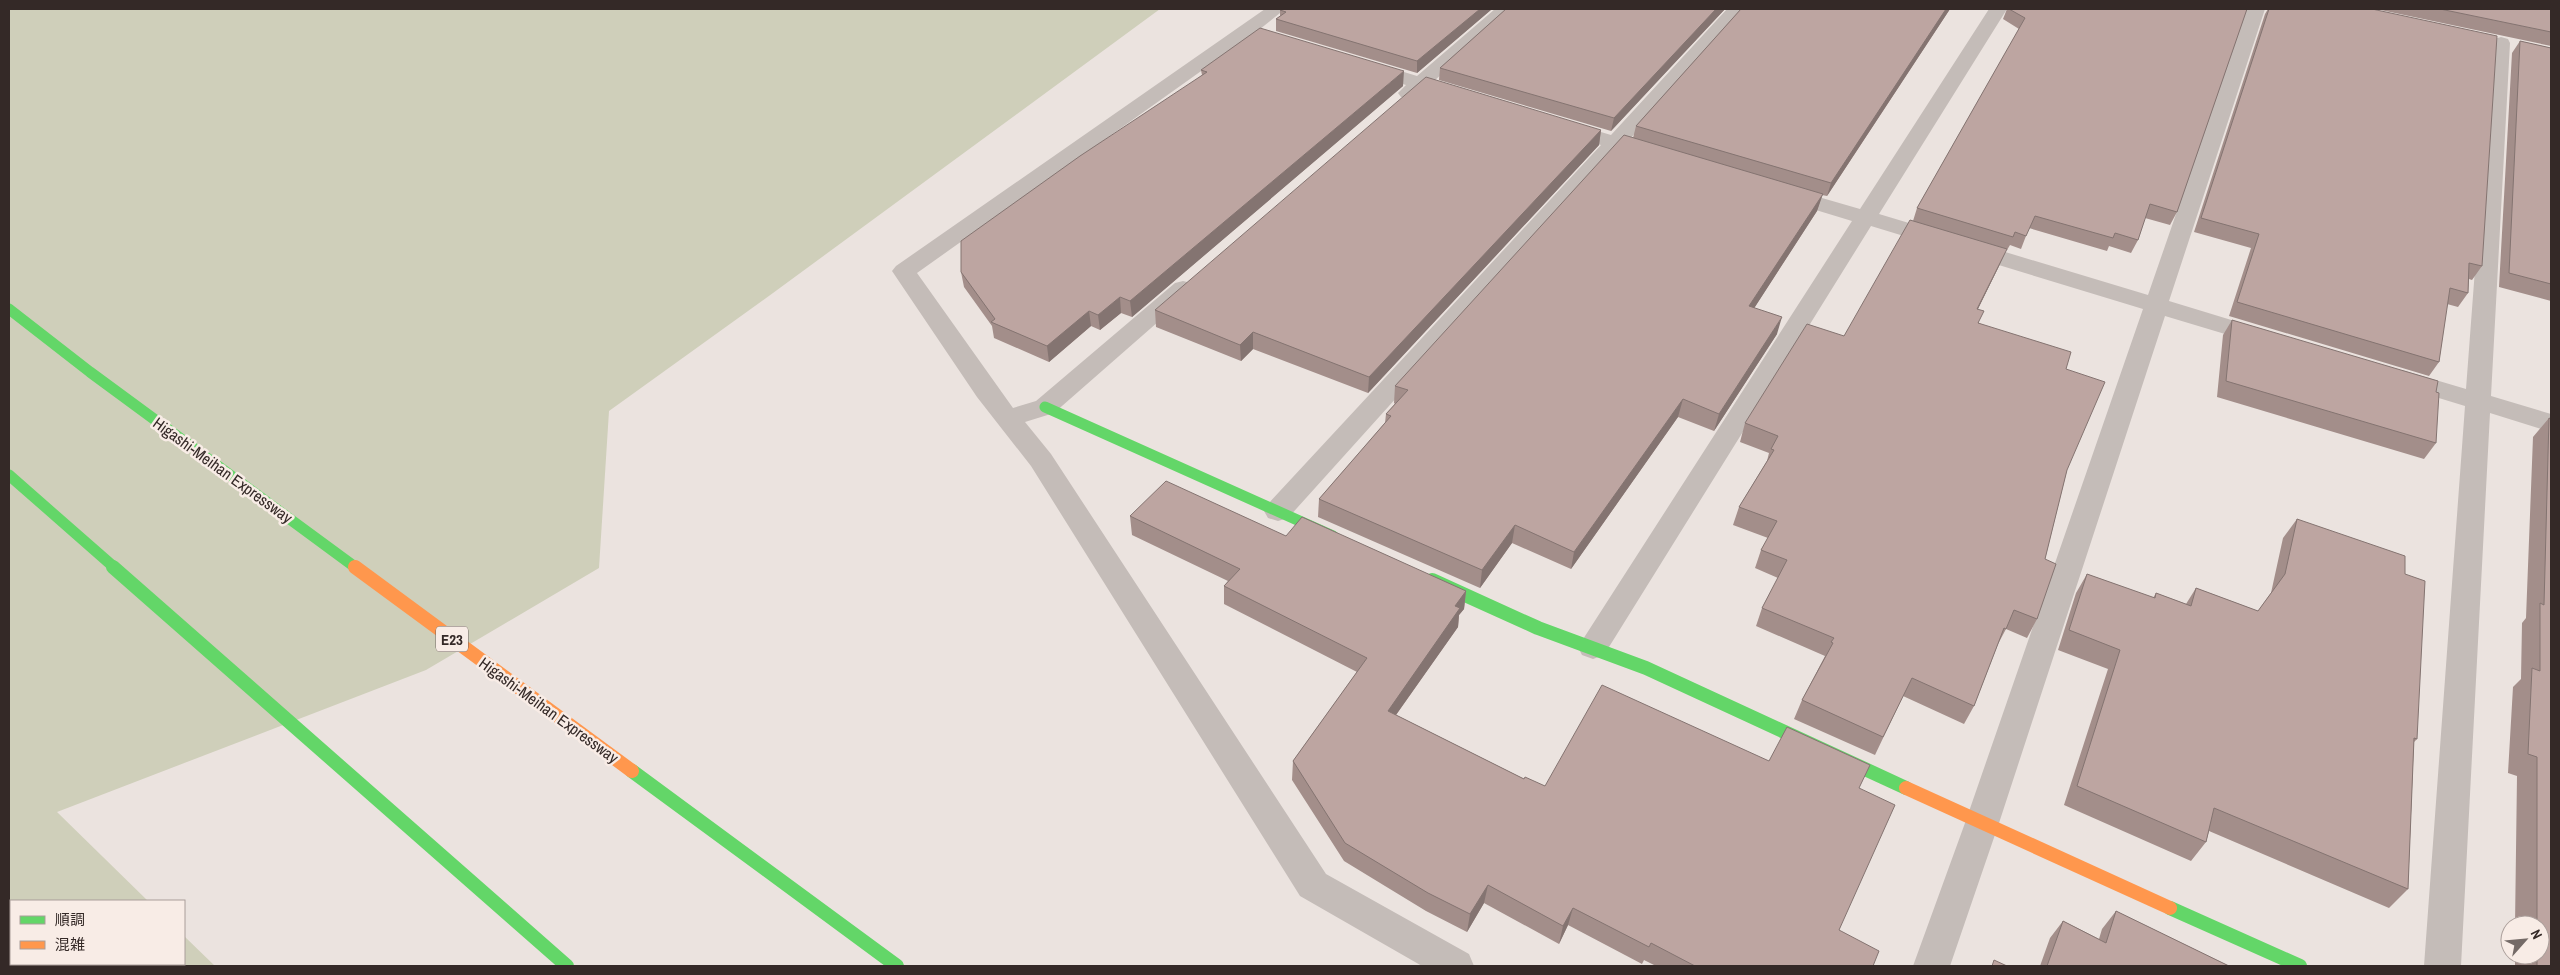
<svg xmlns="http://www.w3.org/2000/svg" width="2560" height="975" font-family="'Archivo Narrow','Noto Sans JP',sans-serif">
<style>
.green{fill:#cfcfba}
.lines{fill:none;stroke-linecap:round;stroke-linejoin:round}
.street{fill:#c4bcb8;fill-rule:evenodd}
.fast-far1{stroke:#63d668;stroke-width:11}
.fast{stroke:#63d668;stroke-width:14}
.slow-far1{stroke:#ff974d;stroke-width:11}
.slow{stroke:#ff974d;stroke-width:14}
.wall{fill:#a38e8a}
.shaded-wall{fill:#847471}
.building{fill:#bda5a1;stroke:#847471}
.labels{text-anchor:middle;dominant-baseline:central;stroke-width:5;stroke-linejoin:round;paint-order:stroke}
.shield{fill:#f8ece6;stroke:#6f6460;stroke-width:1}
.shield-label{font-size:15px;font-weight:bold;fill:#342927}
.street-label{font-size:16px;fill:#342927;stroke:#f8ece6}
</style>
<rect width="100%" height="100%" fill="#ebe3df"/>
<!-- green -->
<path class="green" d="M9,9H1160L773,293L609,411L599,568L426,670L57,812L148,901H11V964H184V936L215,966H9Z"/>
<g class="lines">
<!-- street -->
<path class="street" d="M1265,9H1285L1260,29L1298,40L1300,44L1298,48L1291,50L1249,37L917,273L1013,408L1036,401L1175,283L1183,281L1191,283L1195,288L1191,293L1054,413L1025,422L1051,454L1326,874L1469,954L1474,966H1422L1300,896L1031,466L977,397L892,271L896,266Z
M1495,9H1515L1434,81L1463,90L1466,94L1463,98L1456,100L1423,90L1415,97H1401L1398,93L1406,85L1361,71L1358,67L1361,63L1368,61L1417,76Z
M1727,9H1746L1629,140L1659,150L1662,154L1659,158L1652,160L1619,151L1288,518L1278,521L1268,518L1264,511L1268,504L1601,145L1557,131L1554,127L1557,123L1564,121L1611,135Z
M1989,9H2007L1879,214L2148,295L2247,9H2265L2169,301L2274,333L2277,338L2274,343L2265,346L2165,316L1999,823L1950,966H1913L1965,823L2143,309L1871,226L1604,655L1593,659L1582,655L1578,647L1852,221L1776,198L1773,193L1776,188L1784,187L1860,209Z
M2501,37L2508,39L2510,43L2491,396L2551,414V432L2490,413L2461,966H2424L2465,406L2393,384L2389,378L2393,372L2402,370L2466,389L2492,43L2494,39Z"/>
<!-- fast-far1 -->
<path class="fast-far1" d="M9,309L90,372L355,567
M1045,407L1333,536
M9,475L115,568"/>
<!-- fast -->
<path class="fast" d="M113,567L567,966
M1432,580L1538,628L1646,668L1906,788
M632,771L897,966
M2170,908L2300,966"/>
<!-- slow-far1 -->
<path class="slow-far1" d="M355,567L357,568"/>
<!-- slow -->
<path class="slow" d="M355,567L632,771
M1906,788L2170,908"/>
</g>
<!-- wall -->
<path class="wall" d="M1282,9H1492L1417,73L1276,31V19L1280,16V10Z
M1506,9H1725L1611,131L1439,80L1440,68Z
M1741,9H1950L1827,196L1822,195L1817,211L1754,308L1777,334L1714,431L1678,417L1571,569L1512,543L1480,588L1318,517L1319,499L1385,423L1386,414L1395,404L1394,403L1395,386L1633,138L1636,126Z
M2007,9H2247L2177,212L2170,225L2145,218L2138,240L2131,253L2109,246L2107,251L2029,228L2021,249L2010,245L2007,250L2006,249L1999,266L1978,309L1979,323L2066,369L2067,470L2045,559L2037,619L2027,638L2006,629L1998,644L1974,706L1964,724L1903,696L1875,755L1794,719L1802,700L1825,656L1756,626L1762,608L1778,578L1755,568L1761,550L1768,538L1733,525L1739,507L1767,461L1769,453L1740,442L1745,423L1844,336L1913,221L1917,208L2019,29L2003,19Z
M2268,9H2372L2482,266L2472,280L2469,279L2468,293L2458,307L2447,304L2439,362L2429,376L2229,316L2251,248L2194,232L2265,14Z
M2376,9H2551V46Z
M2520,41L2551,48V301L2499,287L2512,53Z
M1201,70L1403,86L1132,317L1121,313L1100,330L1091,326L1049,362L994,338L992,326L964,287L961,272L1202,75Z
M1601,130L1599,145L1368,393L1253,349L1241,361L1156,327L1155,310Z
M2232,320L2436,392V443L2424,459L2217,397L2223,335Z
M2549,418L2551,966H2515V955H2540V925H2515L2517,776L2508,773L2513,687L2521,679L2522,623L2526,618L2533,437Z
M1130,516L1286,536L1466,591L1464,609L1459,615L1458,627L1396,715L1524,779L1545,786L1769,761L1859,788L1839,930L1873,966H1656L1644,960L1642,964L1568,925L1559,944L1484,903L1467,932L1426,911L1344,861L1292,780L1293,761L1357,672L1224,604V586L1228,581L1132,535Z
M2297,519L2405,574L2417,739L2414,742L2408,889L2389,908L2209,831L2206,842L2191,861L2064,805L2108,669L2058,650L2076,593L2087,574L2153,598L2156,593L2186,604L2196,588L2258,611L2271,593L2283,538Z
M2116,911L2229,966H2040L2050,938L2063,921L2099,939L2102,929Z"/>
<!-- shaded-wall -->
<path class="shaded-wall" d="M1480,9H1492L1417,73V61Z
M1716,9H1725L1611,131L1614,118Z
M1946,9H1950L1827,196L1831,183Z
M1404,71L1403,86L1132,317L1130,301Z
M1601,130L1599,145L1368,393L1369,377Z
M1823,194L1817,211L1744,324L1749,306Z
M2007,249L1999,266L1969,327L1977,309Z
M1120,297L1121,313L1100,330L1098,315Z
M1089,311L1091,326L1049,362L1047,346Z
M1782,317L1777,334L1714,431L1719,414Z
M1253,332V349L1241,361L1240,345Z
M1683,399L1678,417L1571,569L1574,552Z
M1515,525L1512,543L1480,588L1482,570Z
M1466,591L1464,609L1459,615L1458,627L1386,729L1388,711L1455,606Z
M1488,885L1484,903L1467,932L1470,914Z
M1573,908L1568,925L1559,944L1563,926Z"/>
<!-- building -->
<path class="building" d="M1282,9H1480L1417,61L1276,19L1286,12L1280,10Z
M1506,9H1716L1614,118L1440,68Z
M1741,9H1946L1831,183L1636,126Z
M2009,9H2247L2177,212L2150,204L2138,240L2115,233L2113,238L2035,216L2026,236L2015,232L2013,237L1917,208L2025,18Z
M2269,9H2372L2497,36L2482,266L2469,263L2468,293L2450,288L2439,362L2237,302L2259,234L2201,218Z
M2440,9H2551V32Z
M1260,28L1404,71L1130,301L1120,297L1098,315L1089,311L1047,346L991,322L995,319L961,272V241L1080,156L1207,72L1201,70Z
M2520,41L2551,48V284L2509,273Z
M1426,77L1601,130L1369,377L1253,332L1240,345L1155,310Z
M1624,135L1823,194L1749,306L1782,317L1719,414L1683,399L1574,552L1515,525L1482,570L1319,499L1391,416L1386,414L1408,390L1395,386Z
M1910,220L2007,249L1977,309L1984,311L1978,323L2071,352L2066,369L2105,382L2067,470L2045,559L2056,564L2037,619L2014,610L2006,629L2004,628L1974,706L1912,678L1883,737L1802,700L1833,643L1831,642L1834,638L1762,608L1787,560L1761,550L1777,521L1739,507L1774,450L1771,449L1778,436L1745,423L1807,324L1844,336Z
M2232,320L2438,381L2436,392L2439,393L2436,443L2226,381Z
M2549,418L2551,419V966H2537V955H2540V925H2537V757L2528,754L2532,668L2540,671V603L2544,605Z
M1166,481L1286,536L1302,517L1466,591L1455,606L1460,608L1388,711L1524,779L1525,777L1545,786L1602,685L1769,761L1787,727L1870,765L1859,788L1895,805L1839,930L1879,951L1873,966H1695L1651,943L1649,947L1573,908L1563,926L1488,885L1470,914L1428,893L1345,843L1293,761L1367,658L1224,586L1240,569L1130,516Z
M2297,519L2405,556V574L2425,581L2417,739L2414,738L2408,889L2214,808L2206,842L2077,786L2120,650L2069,630L2087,574L2155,598L2156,593L2191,606L2196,588L2258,611L2285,574Z
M2116,911L2229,966H2047L2063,921L2106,943Z
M1994,960L2007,966H1992Z"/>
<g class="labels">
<!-- shield labels -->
<rect class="shield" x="436" y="626.5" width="32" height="25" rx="4"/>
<g class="shield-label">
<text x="452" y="639">E23</text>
</g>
<!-- street labels -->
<g class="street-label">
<text transform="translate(223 470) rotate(36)">Higashi-Meihan Expressway</text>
<text transform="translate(549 710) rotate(36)">Higashi-Meihan Expressway</text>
</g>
</g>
<!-- border -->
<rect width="2560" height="975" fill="none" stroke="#342927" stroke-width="20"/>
<!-- legend -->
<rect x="10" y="900" width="175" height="65" fill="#f8ece6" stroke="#aa9e9a"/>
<rect x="20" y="916" width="25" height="8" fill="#63d668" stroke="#aa9e9a"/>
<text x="55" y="925" font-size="15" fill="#342927">順調</text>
<rect x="20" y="941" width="25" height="8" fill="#ff974d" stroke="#aa9e9a"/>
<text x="55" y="950" font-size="15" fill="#342927">混雑</text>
<!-- north arrow -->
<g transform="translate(2525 940) rotate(63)"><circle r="24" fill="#f8ece6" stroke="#aa9e9a"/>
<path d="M0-4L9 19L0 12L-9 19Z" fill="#746a67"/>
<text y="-8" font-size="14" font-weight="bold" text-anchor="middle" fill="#342927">N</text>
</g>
</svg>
